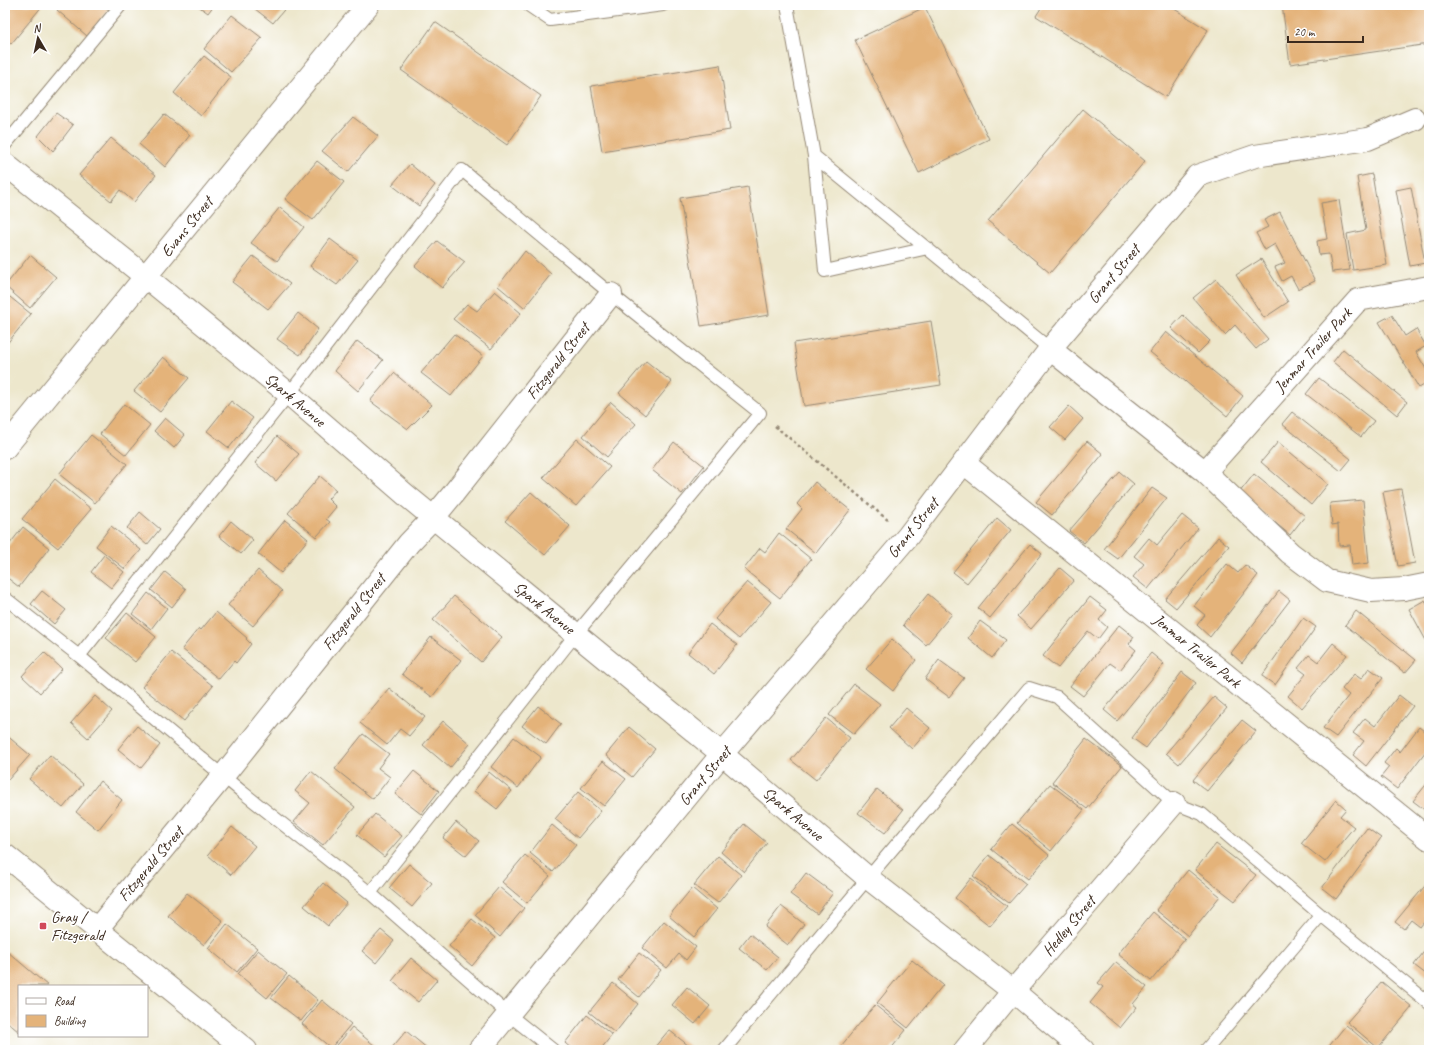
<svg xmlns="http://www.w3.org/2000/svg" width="1434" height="1055" font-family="Caveat,sans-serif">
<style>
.building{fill:#e4b37a}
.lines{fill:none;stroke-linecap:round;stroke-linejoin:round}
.service-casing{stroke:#948875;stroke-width:14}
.minor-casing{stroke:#948875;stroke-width:24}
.tertiary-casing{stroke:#948875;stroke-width:24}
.path{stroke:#948875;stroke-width:2.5;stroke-dasharray:3 3;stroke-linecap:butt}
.service{stroke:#fff;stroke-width:12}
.minor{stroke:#fff;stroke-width:22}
.tertiary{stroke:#fff;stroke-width:22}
.poi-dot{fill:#d1495b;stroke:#fff;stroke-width:1.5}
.labels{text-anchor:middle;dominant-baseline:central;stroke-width:3;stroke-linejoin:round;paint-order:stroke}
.street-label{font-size:16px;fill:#3b2a1e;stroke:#fff}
.poi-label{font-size:16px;fill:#3b2a1e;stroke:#fff;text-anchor:start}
</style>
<rect width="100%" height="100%" fill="#fff"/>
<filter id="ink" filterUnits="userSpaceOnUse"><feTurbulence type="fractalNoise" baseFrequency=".025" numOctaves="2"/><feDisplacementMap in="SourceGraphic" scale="8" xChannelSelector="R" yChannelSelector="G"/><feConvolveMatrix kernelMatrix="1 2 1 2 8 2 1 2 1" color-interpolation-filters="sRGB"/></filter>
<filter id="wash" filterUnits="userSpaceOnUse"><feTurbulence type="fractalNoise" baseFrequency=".012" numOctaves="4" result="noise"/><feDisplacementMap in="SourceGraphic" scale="16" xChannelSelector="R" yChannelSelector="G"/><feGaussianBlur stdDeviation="0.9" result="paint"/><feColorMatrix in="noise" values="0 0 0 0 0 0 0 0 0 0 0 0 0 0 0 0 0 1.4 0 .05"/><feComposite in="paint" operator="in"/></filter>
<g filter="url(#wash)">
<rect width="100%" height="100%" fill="#ede7cc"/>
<g id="blocks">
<!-- building -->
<path class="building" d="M5,5H43L11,44L5,39Z
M61,5H102L109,10L87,36L57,10Z
M197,5H214L208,13Z
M250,5H288L273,23Z
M1043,5H1168L1208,30L1166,97L1036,16Z
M1282,5H1429V44L1290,64Z
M925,7L989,139L919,173L855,40Z
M232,15L262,38L231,72L204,49Z
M435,22L541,96L507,145L401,70Z
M204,56L231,77L201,116L174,93Z
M720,65L730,130L602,151L591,86Z
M1083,109L1145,161L1050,273L988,221Z
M56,113L73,125L53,151L38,136Z
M164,114L190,135L165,167L139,144Z
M353,117L378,136L348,172L322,151Z
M111,138L156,175L134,202L120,190L111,201L79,175Z
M317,161L344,182L313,220L285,199Z
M410,164L435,185L419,206L392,185Z
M1372,174L1387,265L1353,270L1347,234L1366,230L1357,177Z
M748,187L769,315L701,326L680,198Z
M1411,187L1425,263L1410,266L1396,190Z
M1339,200L1350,270L1332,272L1329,254L1319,255L1317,241L1327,239L1321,203Z
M280,207L304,227L277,261L251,243Z
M1280,212L1315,281L1298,289L1291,276L1282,281L1275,267L1285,263L1275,244L1265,250L1256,233L1268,227L1264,220Z
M330,239L358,260L337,285L310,266Z
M437,241L465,262L442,288L415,266Z
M525,251L551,274L524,308L498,286Z
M30,255L56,277L30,308L5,286Z
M253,256L290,284L268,309L232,282Z
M1261,259L1288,302L1264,318L1236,275Z
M1216,279L1268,339L1256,349L1235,325L1225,335L1193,298Z
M495,291L521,313L491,349L453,319L467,304L477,311Z
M5,293L31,314L5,346Z
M298,313L318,329L300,355L277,339Z
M1183,315L1210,341L1198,353L1171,328Z
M1392,315L1405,336L1416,329L1426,346L1416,352L1429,374V382L1419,388L1379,322Z
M931,321L941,385L804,406L794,343Z
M1166,332L1243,396L1227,416L1150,352Z
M454,334L483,356L451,396L421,373Z
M357,341L383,360L358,391L335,371Z
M1343,349L1407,402L1397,415L1333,362Z
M163,357L189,378L160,412L134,391Z
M646,361L672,382L645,415L619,393Z
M394,373L432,405L408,429L370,401Z
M1319,378L1374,421L1361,437L1306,394Z
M231,401L253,418L229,448L207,431Z
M611,402L636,424L607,457L583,436Z
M124,404L150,425L126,455L100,434Z
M1069,406L1083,419L1065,440L1050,427Z
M1292,412L1351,459L1341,471L1282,424Z
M165,418L185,435L174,448L154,431Z
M91,435L127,464L95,503L59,474Z
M277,436L299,454L276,481L255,463Z
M577,439L610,467L576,506L543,478Z
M1087,441L1103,454L1052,515L1036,502Z
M674,442L704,466L682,494L652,470Z
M1278,442L1328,484L1311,505L1261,462Z
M1120,472L1134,484L1084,543L1069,531Z
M1254,474L1305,516L1290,535L1239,493Z
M320,476L336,490L328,499L336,507L326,519L330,522L316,537L288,513Z
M55,479L91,509L58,548L22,519Z
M815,482L850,510L816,553L786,529L802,509L797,504Z
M1152,488L1167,498L1118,559L1104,549Z
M1401,489L1415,563L1398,566L1383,492Z
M531,492L570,526L545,555L505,521Z
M1363,500L1369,563L1352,565L1350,545L1339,546L1338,524L1332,525L1330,503Z
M140,512L160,529L147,545L127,528Z
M1182,515L1198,528L1148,589L1133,577L1144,564L1134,556L1149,538L1157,545Z
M997,518L1011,530L967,583L953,572Z
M285,520L308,539L281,573L258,554Z
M231,521L253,540L241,554L219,536Z
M111,526L141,550L125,569L96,546Z
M23,527L49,548L19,587L5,576V550Z
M779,533L811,559L780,598L744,569L760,548L765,552Z
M1218,537L1229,546L1176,608L1165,599Z
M1030,544L1042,554L990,618L978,608Z
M104,555L124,572L111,588L91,572Z
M1227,564L1238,573L1245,565L1258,575L1210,637L1197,625L1205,615L1194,606Z
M1060,568L1074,580L1031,629L1017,616Z
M258,570L282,591L253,626L228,605Z
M165,572L186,589L172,607L151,590Z
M747,582L771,602L739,639L715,619Z
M42,591L66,610L54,624L31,604Z
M1279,591L1290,600L1242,663L1231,653Z
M148,593L167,608L151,629L132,614Z
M928,594L952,614L926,645L903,625Z
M454,596L502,637L481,662L433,620Z
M1090,597L1107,610L1099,620L1107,627L1098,639L1088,631L1058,668L1043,656Z
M1425,600L1429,608V646L1409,609Z
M1356,611L1416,660L1405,673L1345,625Z
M216,612L247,638L246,639L251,644L236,663L234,661L219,679L182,649L199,628L201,630Z
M127,613L156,637L135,662L106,638Z
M1303,618L1316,627L1275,685L1262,676Z
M980,621L1006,640L992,658L968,638Z
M710,624L737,645L714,674L688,653Z
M1119,625L1134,637L1129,644L1136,650L1120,670L1110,663L1083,696L1070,686Z
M431,637L461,660L432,697L402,674Z
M892,639L916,660L893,691L866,669Z
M1333,643L1347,655L1302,708L1288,696L1306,674L1298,668L1309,655L1318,662Z
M44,652L62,669L40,693L22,676Z
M171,652L213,686L184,721L142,687Z
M1151,653L1164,664L1117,721L1104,710Z
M939,660L964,678L949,697L925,679Z
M1369,668L1383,678L1336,737L1323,728L1349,695L1342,689L1354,674L1361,679Z
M1182,672L1196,683L1146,748L1132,738Z
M854,684L880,704L854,734L829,715Z
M389,688L425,717L409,736L400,729L387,745L360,723Z
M1399,695L1413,706L1366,766L1353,755L1364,741L1353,733L1365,718L1375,726Z
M95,696L112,711L88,738L71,723Z
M1214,697L1227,708L1179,764L1166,753Z
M538,706L561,724L546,744L522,726Z
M906,708L930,728L912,749L889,728Z
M826,718L850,738L816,780L791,760Z
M1242,720L1256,731L1207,791L1193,780Z
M443,721L470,744L450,768L423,745Z
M137,726L160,745L141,768L118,749Z
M629,727L655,749L632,777L606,755Z
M1419,727L1429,735V747L1397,789L1381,777L1389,767L1384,763L1396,748L1400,752Z
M5,734L30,755L8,780L5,777Z
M363,734L389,754L378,768L390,777L373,799L335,769Z
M514,737L541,757L518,788L491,767Z
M1086,739L1122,766L1087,809L1052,782Z
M50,755L83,784L63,808L29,779Z
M603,761L626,779L604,806L581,788Z
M311,771L355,807L323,845L294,822L310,803L295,791Z
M414,771L439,791L421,814L395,794Z
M489,772L512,791L497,809L474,791Z
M100,781L122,800L98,830L76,812Z
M1429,781V813L1413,801Z
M1050,784L1084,810L1051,851L1017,823Z
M877,789L903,810L885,833L858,813Z
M578,792L601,811L578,838L555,819Z
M1336,800L1346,809L1340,816L1354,827L1325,862L1301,843Z
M375,814L402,836L384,857L357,835Z
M456,822L479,841L466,856L443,838Z
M744,824L767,843L744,872L721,852Z
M1012,824L1049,855L1028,879L991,849Z
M552,825L576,845L553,872L530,853Z
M232,827L255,846L231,875L208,855Z
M1367,828L1381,838L1336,899L1322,888Z
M1216,844L1256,875L1235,901L1195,870Z
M525,855L550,876L527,903L502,882Z
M989,855L1026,884L1009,903L973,876Z
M718,856L741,875L718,903L694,885Z
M409,864L432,883L412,907L389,888Z
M1188,870L1220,896L1188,936L1156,910Z
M806,873L833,893L817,914L790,894Z
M971,878L1007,906L990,926L955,898Z
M1429,881V916L1420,927L1411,920L1404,929L1395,922Z
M323,883L347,903L328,926L304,906Z
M499,887L524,908L500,937L475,915Z
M692,888L717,909L694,937L669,916Z
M187,893L223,921L204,945L168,916Z
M781,906L804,924L788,945L765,927Z
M1153,912L1185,939L1151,981L1118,954Z
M472,919L495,938L472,966L449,946Z
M664,921L696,947L686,960L679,954L667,968L642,948Z
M227,924L257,948L237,972L208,948Z
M381,930L394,941L376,963L362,951Z
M750,934L778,957L767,970L739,948Z
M1429,945V973L1427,975L1414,965Z
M258,950L287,974L267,998L238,974Z
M8,952L48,986H19V1032L5,1020V955Z
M639,953L661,970L639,997L618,980Z
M411,958L437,980L418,1002L392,981Z
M912,960L943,985L908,1028L877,1003Z
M1116,962L1147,987L1133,1004L1137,1007L1120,1028L1090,1003L1103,987L1098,983Z
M289,976L318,1000L301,1021L271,998Z
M1382,982L1412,1007L1378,1048L1347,1022Z
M613,983L638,1004L615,1033L589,1012Z
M687,987L710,1006L695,1024L672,1005Z
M322,1000L351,1024L331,1048L302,1024Z
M875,1005L906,1030L890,1050H846L841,1046Z
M587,1015L612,1035L600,1050H573L565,1043Z
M1346,1025L1376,1050H1326Z
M352,1027L380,1050H333Z
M669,1030L694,1050L653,1049Z
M406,1031L428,1049L427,1050H390Z"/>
</g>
</g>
<g filter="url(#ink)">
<use href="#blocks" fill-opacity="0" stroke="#948875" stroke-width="1"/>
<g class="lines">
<defs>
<path id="service" d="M528,5L550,20L663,5
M787,5L814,156L1050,349
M5,145L121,5
M814,156L825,271L928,248
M5,598L79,656L241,791L370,893L508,1014L553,1050
M79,656L289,394L462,170L611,294L760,413L576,634L370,893
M724,1050L868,878L1029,688L1057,697L1174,803L1202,814L1321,915L1429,1003
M1206,1050L1321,915"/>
<path id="minor" d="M5,164L146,277L289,394L407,496L722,754L868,878L1013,991L1083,1050
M1050,349L1205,472L1290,553L1327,581L1371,591L1404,589L1429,584
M5,448L368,5
M964,463L1429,839
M1205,472L1358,300L1429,287
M97,929L223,776L409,543L434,517L453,494L611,294
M479,1050L722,754L908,536L1050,349L1197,176L1255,156L1368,139L1415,119
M965,1050L1013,991L1174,803"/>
<path id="tertiary" d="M5,855L246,1050"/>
</defs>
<!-- service casing -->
<use href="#service" class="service-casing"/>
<!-- minor casing -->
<use href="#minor" class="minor-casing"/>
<!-- tertiary casing -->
<use href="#tertiary" class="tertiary-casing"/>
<!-- path -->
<path class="path" d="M775,426L889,521"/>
<!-- service -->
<use href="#service" class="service"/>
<!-- minor -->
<use href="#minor" class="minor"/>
<!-- tertiary -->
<use href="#tertiary" class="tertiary"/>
</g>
</g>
<!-- markers -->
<rect class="poi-dot" x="39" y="922" width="8" height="8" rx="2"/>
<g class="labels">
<!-- street labels -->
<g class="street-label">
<text transform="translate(187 227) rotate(-51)">Evans Street</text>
<text transform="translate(1114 274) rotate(-50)">Grant Street</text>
<text transform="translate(1313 350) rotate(-48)">Jenmar Trailer Park</text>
<text transform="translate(558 361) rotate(-52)">Fitzgerald Street</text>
<text transform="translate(295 400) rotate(40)">Spark Avenue</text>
<text transform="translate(913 528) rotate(-51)">Grant Street</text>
<text transform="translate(544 608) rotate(39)">Spark Avenue</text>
<text transform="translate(354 612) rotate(-52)">Fitzgerald Street</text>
<text transform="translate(1197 651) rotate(39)">Jenmar Trailer Park</text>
<text transform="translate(705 776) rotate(-50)">Grant Street</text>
<text transform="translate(793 814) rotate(40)">Spark Avenue</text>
<text transform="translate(151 864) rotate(-50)">Fitzgerald Street</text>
<text transform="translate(1069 926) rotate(-50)">Hedley Street</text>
</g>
<!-- poi labels -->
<g class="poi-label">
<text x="51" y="917">Gray /<tspan x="51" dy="18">Fitzgerald</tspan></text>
</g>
</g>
<!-- margin -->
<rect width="1434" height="1055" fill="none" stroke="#fff" stroke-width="20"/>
<!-- legend -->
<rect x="18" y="985" width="130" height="52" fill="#ffffff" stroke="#b1aaa5"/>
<rect x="26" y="998" width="20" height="6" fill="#ffffff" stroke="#b1aaa5"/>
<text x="54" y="1005" font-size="12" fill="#3b2a1e">Road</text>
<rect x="26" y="1015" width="20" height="12" fill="#e4b37a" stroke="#b1aaa5"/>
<text x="54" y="1025" font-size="12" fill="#3b2a1e">Building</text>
<!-- north arrow -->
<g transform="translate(38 38) rotate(351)" stroke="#ffffff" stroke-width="3" paint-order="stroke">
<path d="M0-3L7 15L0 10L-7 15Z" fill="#3b2a1e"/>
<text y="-6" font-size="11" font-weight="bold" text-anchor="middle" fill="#3b2a1e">N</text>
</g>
<!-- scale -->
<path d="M1288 36v6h75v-6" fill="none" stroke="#3b2a1e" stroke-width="2"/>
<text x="1294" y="36" font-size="12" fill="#3b2a1e" stroke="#ffffff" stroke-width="3" paint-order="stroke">20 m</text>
</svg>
